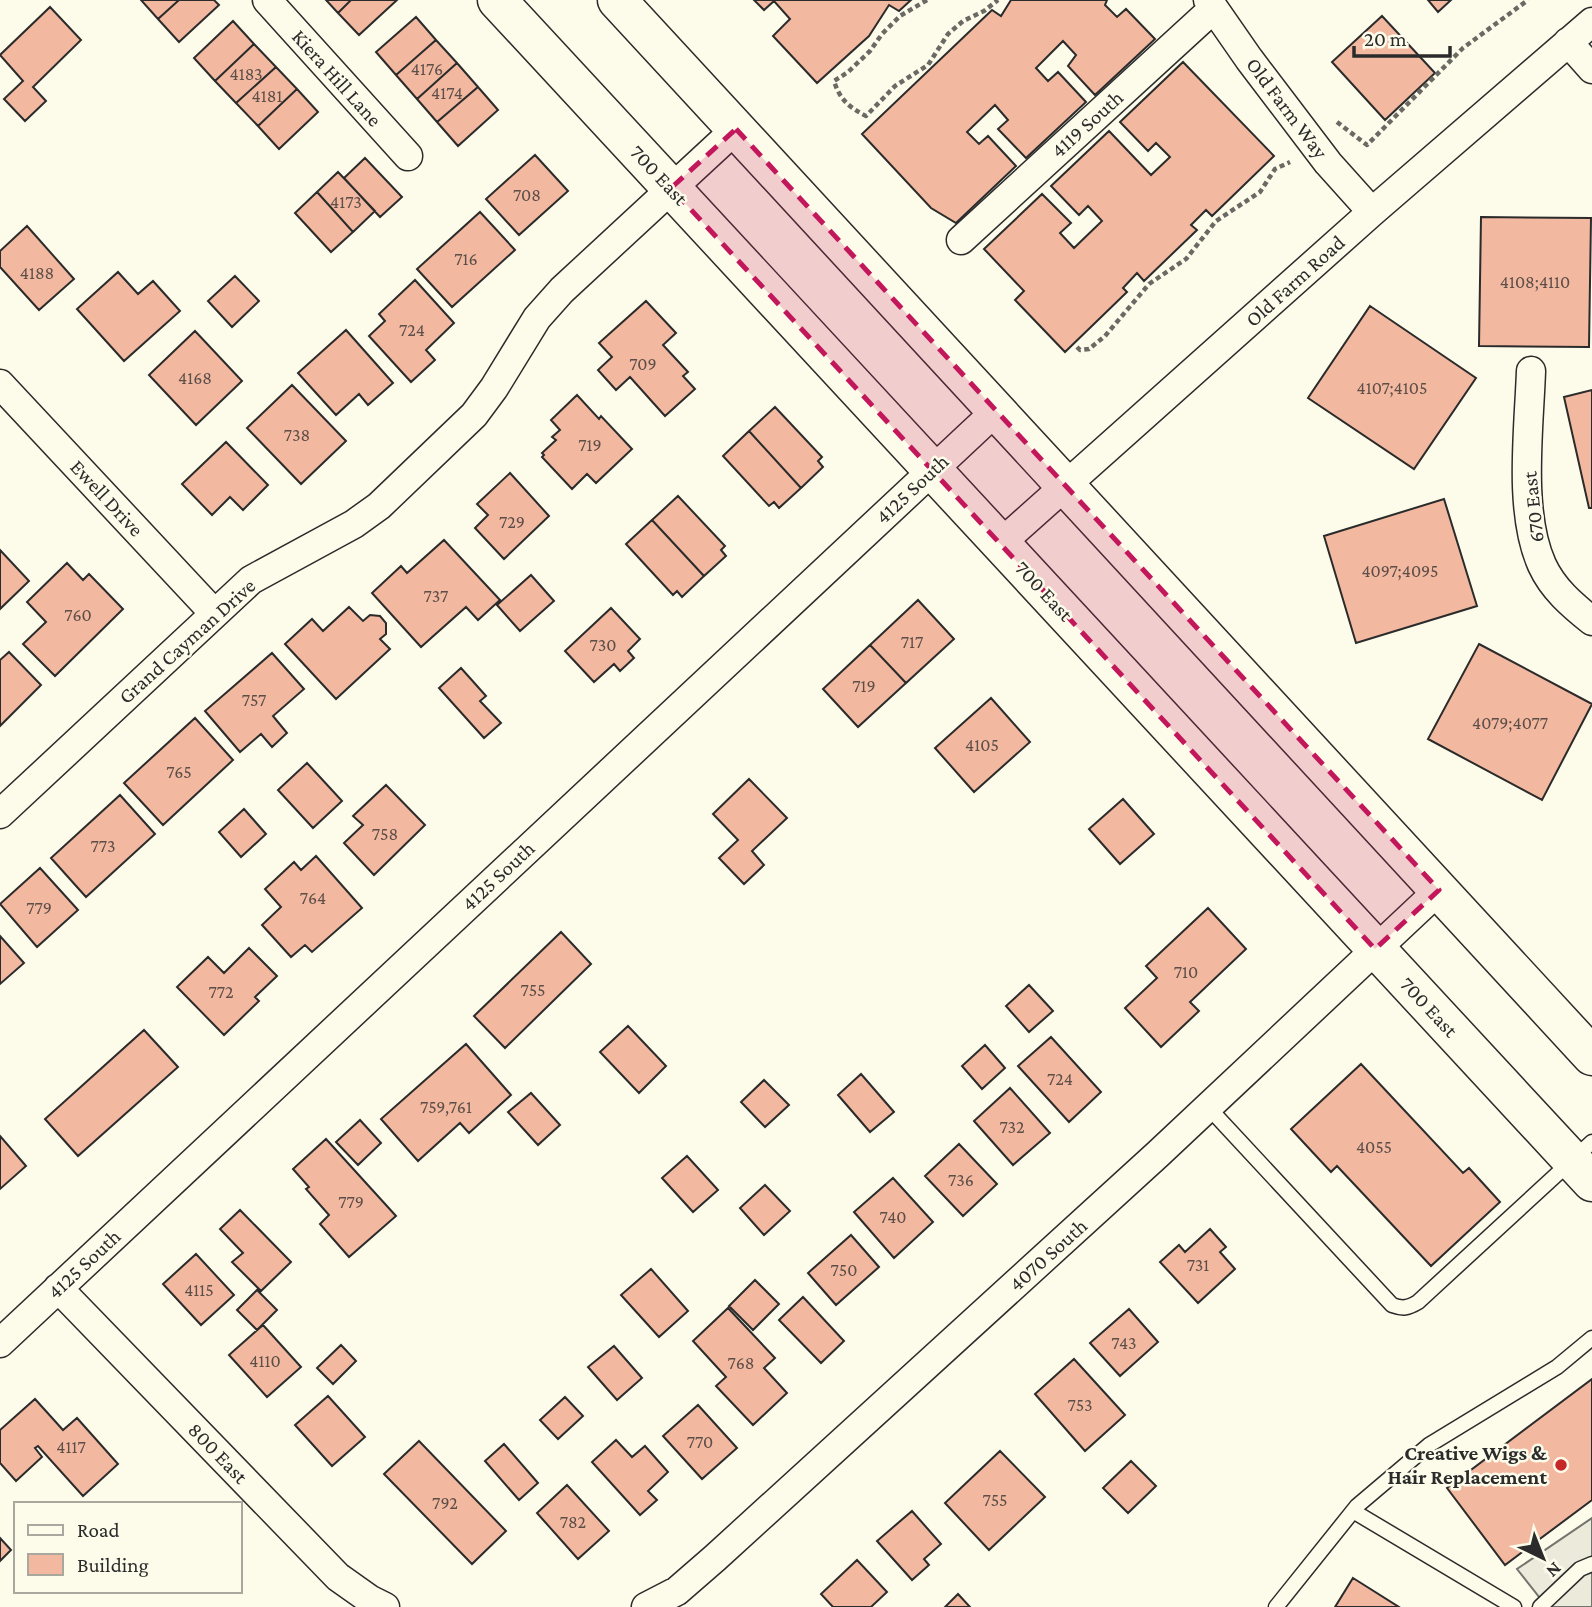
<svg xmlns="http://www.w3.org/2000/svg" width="1592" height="1607" font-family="'Crimson Pro',serif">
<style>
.parking{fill:#eceadb;stroke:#74746e;stroke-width:2}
.building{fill:#f2b8a0;stroke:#2b2b2b;stroke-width:2}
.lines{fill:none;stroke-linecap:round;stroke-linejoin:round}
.service-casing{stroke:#2b2b2b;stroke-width:17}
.minor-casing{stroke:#2b2b2b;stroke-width:31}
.primary-casing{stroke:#2b2b2b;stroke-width:41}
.path{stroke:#6a6964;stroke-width:4.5;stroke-dasharray:5 3.5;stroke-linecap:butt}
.service{stroke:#fdfbea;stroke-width:14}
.minor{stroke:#fdfbea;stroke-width:28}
.primary{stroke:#fdfbea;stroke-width:38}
.marked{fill:#c2185b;fill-opacity:0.2;stroke:#c2185b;stroke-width:5;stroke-dasharray:14 9;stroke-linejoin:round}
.poi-dot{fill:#c62828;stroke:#fdfbea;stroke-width:2.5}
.labels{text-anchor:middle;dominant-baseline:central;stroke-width:5;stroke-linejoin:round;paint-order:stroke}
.number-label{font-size:18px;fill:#5d4e48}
.street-label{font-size:21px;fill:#2b2b2b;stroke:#fdfbea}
.poi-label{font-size:21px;font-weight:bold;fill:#2b2b2b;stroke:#fdfbea;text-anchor:end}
</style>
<rect width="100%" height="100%" fill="#fdfbea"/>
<!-- parking -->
<path class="parking" d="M1592,1518V1607H1547L1517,1569Z"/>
<!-- building -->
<path class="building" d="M141,0H179L158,19Z
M179,0H214L219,5L179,42L158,19Z
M326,0H351L338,13Z
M351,0H397L359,35L338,13Z
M754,0H911L899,11L889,5L869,36L817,83L773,36L790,19L774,1L764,10Z
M1011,0H1107L1105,5L1117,17L1126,9L1155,39L1095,95L1068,66L1076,55L1063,41L1036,68L1048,81L1058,72L1086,102L1026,158L998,129L1008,120L995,105L967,132L979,144L988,136L1016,166L956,223L931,208L862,134L992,10L1001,16Z
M1428,0H1451L1438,12Z
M50,7L81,40L33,87L46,101L25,121L4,99L23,81L0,55Z
M1382,16L1435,73L1385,120L1332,62Z
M416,17L436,40L396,75L376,52Z
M233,21L254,44L215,81L194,58Z
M436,40L457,63L417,99L396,75Z
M254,44L276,67L236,103L215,81Z
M1183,62L1274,156L1212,216L1206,210L1191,225L1197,230L1144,281L1137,273L1123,288L1127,292L1065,352L1015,300L1024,291L984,249L1042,194L1071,223L1060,233L1074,248L1102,221L1088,206L1079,215L1051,186L1109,131L1151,175L1170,157L1156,143L1148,151L1120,122Z
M457,63L478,87L437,122L417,99Z
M276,67L297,89L258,126L236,103Z
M478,87L498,110L458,146L437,122Z
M297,89L318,112L279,149L258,126Z
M535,155L568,191L519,235L486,199Z
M365,158L402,197L380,217L344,178Z
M338,172L375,211L353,232L317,192Z
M317,192L353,232L331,252L295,213Z
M480,212L515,250L452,307L417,269Z
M1481,217L1591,218L1589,347L1479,346Z
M27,226L74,279L39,310L0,267V251Z
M118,272L138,294L153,281L180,311L124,361L77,309Z
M235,276L259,301L232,327L208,301Z
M415,280L454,323L426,350L435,360L411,382L369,336L385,321L379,314Z
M646,301L676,333L663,345L688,372L683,376L695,389L665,416L630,377L616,390L598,370L612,357L599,343Z
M1370,306L1476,378L1414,469L1308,398Z
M346,330L393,383L368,405L359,394L336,415L298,373Z
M195,331L242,381L196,425L149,375Z
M292,385L346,441L301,484L247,428Z
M1592,390V508H1589L1564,397Z
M577,395L599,419L601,416L632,449L596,483L587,474L572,489L542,457L544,455L542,453L556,440L552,437L560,430L551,420Z
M775,407L822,457L818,461L823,467L801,488L749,431Z
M749,431L801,488L779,508L774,502L769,506L723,456Z
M226,442L268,485L243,510L230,497L212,515L182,484Z
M510,473L549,516L504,559L475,528L488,515L477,504Z
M678,496L725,546L721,550L726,556L704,576L652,520Z
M1444,499L1477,606L1356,643L1324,536Z
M652,520L704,576L682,597L677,591L673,595L626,544Z
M444,540L500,600L478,620L466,607L421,647L372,593L401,566L407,573Z
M0,550L29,581L0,609Z
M67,563L83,580L89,574L123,609L55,676L23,644L46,622L27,602Z
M531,575L554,601L520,631L497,605Z
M918,600L954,639L906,683L870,645Z
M349,607L363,621L370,615L380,616L386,623V634L380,639L390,649L336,699L285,644L312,619L323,631Z
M611,608L640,639L628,651L634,658L620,671L614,664L594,682L565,651Z
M1479,644L1592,704L1542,800L1428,739Z
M870,645L906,683L858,727L823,689Z
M9,652L41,685L0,726V660Z
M272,653L304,689L273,716L287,733L272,747L261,734L240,752L205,711Z
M461,668L486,696L480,701L501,723L484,738L439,688Z
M991,698L1030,742L974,792L935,748Z
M195,718L233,760L163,825L124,783Z
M307,763L342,801L313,828L278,790Z
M749,779L787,818L752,851L764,865L744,884L719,858L738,840L713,814Z
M386,785L425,825L374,875L344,843L363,825L353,816Z
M120,795L155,834L86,897L51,858Z
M1123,799L1154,834L1120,864L1089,829Z
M244,809L266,834L241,857L219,832Z
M316,856L362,908L312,952L305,945L291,957L262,925L281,907L265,889L294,862L301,870Z
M40,868L78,910L37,947L0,904Z
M1208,908L1246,949L1190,1002L1199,1011L1161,1047L1125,1008L1157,978L1146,966Z
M561,932L591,964L505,1048L474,1016Z
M0,936L24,963L0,984Z
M249,948L277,976L255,997L259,1001L224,1035L177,987L208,957L224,973Z
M1029,985L1053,1011L1029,1032L1006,1006Z
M628,1026L666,1066L639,1093L600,1052Z
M144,1030L178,1067L78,1156L45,1119Z
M1051,1037L1101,1092L1069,1122L1018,1066Z
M466,1044L511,1095L469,1133L460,1123L418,1161L381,1119Z
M985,1045L1005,1068L982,1089L962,1066Z
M1361,1064L1463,1173L1469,1168L1500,1202L1431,1266L1337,1166L1331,1172L1291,1129Z
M861,1074L894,1112L870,1132L838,1095Z
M764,1080L789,1105L765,1127L741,1102Z
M1010,1088L1050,1133L1013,1165L974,1121Z
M531,1093L560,1125L538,1145L508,1112Z
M360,1120L381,1143L358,1165L336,1142Z
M0,1136L26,1166L0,1189Z
M326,1139L396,1216L349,1257L320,1224L329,1215L306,1189L309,1187L293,1169Z
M959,1144L997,1184L963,1216L925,1176Z
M687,1156L718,1190L693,1212L662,1178Z
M893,1178L933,1222L894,1258L854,1212Z
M765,1185L790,1211L764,1235L740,1208Z
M240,1210L291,1262L261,1291L232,1262L243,1253L220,1229Z
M1210,1229L1226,1247L1220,1252L1235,1269L1198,1303L1160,1262L1179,1245L1185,1252Z
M851,1235L879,1267L836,1305L808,1273Z
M196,1254L234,1295L201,1325L163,1284Z
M651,1269L688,1311L659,1337L621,1295Z
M755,1280L779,1304L753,1330L729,1306Z
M257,1290L277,1310L257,1330L237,1310Z
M803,1297L844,1341L821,1363L779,1320Z
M728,1308L775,1358L764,1368L787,1393L753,1425L716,1386L726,1377L693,1341Z
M1129,1309L1158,1342L1120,1376L1090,1343Z
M263,1325L301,1367L267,1397L229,1355Z
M341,1345L356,1361L333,1384L317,1368Z
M614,1346L642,1378L617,1400L588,1367Z
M1074,1359L1125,1415L1085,1451L1035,1394Z
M1592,1379V1500L1505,1565L1447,1488Z
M328,1396L365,1437L332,1466L295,1425Z
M565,1397L583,1416L558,1439L540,1420Z
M35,1399L63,1430L77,1418L118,1464L83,1496L38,1446L35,1448L42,1457L16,1481L0,1463V1430Z
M698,1405L737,1448L702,1479L663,1436Z
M616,1440L632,1457L645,1446L668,1472L648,1491L657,1500L640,1515L592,1462Z
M419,1441L506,1531L472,1564L384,1474Z
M504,1444L538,1483L519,1500L485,1461Z
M1000,1451L1045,1497L989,1550L945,1503Z
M1131,1461L1156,1486L1128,1513L1103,1488Z
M567,1485L609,1531L578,1559L537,1513Z
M912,1511L941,1544L924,1559L929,1565L912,1580L877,1541Z
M0,1538L11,1550L0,1561Z
M857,1560L887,1592L871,1607H833L821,1594Z
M1353,1578L1399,1607H1335Z
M958,1594L970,1607H945Z"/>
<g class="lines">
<defs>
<path id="service" d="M1208,1107L1392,1305C1403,1309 1408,1308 1418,1302L1592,1142
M1353,1511L1514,1607
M1276,1607L1357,1506L1429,1445L1557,1367L1592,1338
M1540,1607L1580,1569L1592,1564"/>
<path id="minor" d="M267,0L408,156
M1208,0L1249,59L1328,163L1372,212
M1568,42L1592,69
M961,240L1213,9
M1531,371C1529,429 1518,512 1542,565C1553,589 1572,605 1592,621
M0,384L214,613
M1000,544L1372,212L1592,22
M0,814L251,580L354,524L379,506L474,415L494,388L537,318L562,290L736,129
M58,1288L338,1577L369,1599L385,1607
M0,1343L997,410
M646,1607L677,1591L715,1558L1158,1154L1439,890"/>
<path id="primary" d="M497,0L1592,1182
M617,0L1592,1056"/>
</defs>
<!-- service casing -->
<use href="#service" class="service-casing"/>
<!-- minor casing -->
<use href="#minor" class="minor-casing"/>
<!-- primary casing -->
<use href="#primary" class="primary-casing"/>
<!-- path -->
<path class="path" d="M927,0L900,16L882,34L870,51L848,72L834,81C840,100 849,107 866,116L895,86L928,65L948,34L963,21L984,11L998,0
M1337,122L1367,145L1463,48L1528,0
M1077,347L1080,350L1089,349L1105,336L1149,284L1186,259L1216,221L1260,192L1275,169L1290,162"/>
<!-- service -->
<use href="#service" class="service"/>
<!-- minor -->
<use href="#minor" class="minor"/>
<!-- primary -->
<use href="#primary" class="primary"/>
</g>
<!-- marked area -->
<path class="marked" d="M736,129L1439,890L1375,949L671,188Z"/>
<!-- markers -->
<circle class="poi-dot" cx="1561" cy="1465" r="7"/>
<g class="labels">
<!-- number labels -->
<g class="number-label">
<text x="427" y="69">4176</text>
<text x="246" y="74">4183</text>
<text x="447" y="93">4174</text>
<text x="267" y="96">4181</text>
<text x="527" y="195">708</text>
<text x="346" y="202">4173</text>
<text x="466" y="259">716</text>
<text x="37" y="273">4188</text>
<text x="1535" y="282">4108;4110</text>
<text x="412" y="330">724</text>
<text x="643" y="364">709</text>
<text x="195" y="378">4168</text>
<text x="1392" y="388">4107;4105</text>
<text x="297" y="435">738</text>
<text x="590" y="445">719</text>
<text x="512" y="522">729</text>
<text x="1400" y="571">4097;4095</text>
<text x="436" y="596">737</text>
<text x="78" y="615">760</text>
<text x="912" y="642">717</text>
<text x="603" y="645">730</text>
<text x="864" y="686">719</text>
<text x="254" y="700">757</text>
<text x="1510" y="723">4079;4077</text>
<text x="982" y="745">4105</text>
<text x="179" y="772">765</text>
<text x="385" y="834">758</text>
<text x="103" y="846">773</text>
<text x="313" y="898">764</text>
<text x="39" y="908">779</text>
<text x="1186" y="972">710</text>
<text x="533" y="990">755</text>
<text x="221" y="992">772</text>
<text x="1060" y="1079">724</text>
<text x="446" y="1107">759,761</text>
<text x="1012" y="1127">732</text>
<text x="1374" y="1147">4055</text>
<text x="961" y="1180">736</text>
<text x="351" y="1202">779</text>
<text x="893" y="1217">740</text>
<text x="1198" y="1265">731</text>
<text x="844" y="1270">750</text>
<text x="199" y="1290">4115</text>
<text x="1124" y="1343">743</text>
<text x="265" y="1361">4110</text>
<text x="741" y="1363">768</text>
<text x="1080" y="1405">753</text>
<text x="700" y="1442">770</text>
<text x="71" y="1447">4117</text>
<text x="995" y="1500">755</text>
<text x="445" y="1503">792</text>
<text x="573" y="1522">782</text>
</g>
<!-- street labels -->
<g class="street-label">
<text transform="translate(337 78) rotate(48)">Kiera Hill Lane</text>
<text transform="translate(1287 108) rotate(53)">Old Farm Way</text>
<text transform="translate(1087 124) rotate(-42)">4119 South</text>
<text transform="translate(659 175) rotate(47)">700 East</text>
<text transform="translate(1295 281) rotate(-42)">Old Farm Road</text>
<text transform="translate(912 489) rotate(-43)">4125 South</text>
<text transform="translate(107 498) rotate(47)">Ewell Drive</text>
<text transform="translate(1533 507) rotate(-96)">670 East</text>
<text transform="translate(1044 591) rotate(47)">700 East</text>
<text transform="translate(187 641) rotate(-42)">Grand Cayman Drive</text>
<text transform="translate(498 876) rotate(-43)">4125 South</text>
<text transform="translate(1429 1007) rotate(47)">700 East</text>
<text transform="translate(1048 1255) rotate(-42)">4070 South</text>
<text transform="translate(84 1264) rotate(-43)">4125 South</text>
<text transform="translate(218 1453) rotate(46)">800 East</text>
</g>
<!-- poi labels -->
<g class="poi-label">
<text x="1547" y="1453">Creative Wigs &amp;<tspan x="1547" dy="24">Hair Replacement</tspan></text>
</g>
</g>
<!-- legend -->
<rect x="14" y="1502" width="228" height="91" fill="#fdfbea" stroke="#a9a89e" stroke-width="2"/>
<rect x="28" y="1525" width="35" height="10" fill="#fdfbea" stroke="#a9a89e" stroke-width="2"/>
<text x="77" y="1537" font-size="21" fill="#2b2b2b">Road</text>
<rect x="28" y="1554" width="35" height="21" fill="#f2b8a0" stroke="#a9a89e" stroke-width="2"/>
<text x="77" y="1572" font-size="21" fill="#2b2b2b">Building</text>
<!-- north arrow -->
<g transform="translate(1543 1558) rotate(137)" stroke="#fdfbea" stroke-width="5" paint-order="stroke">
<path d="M0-5L12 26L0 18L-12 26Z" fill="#2b2b2b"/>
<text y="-10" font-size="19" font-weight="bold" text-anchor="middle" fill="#2b2b2b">N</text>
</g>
<!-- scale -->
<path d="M1354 46v10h96v-10" fill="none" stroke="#2b2b2b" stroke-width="3.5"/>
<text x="1364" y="46" font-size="21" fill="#2b2b2b" stroke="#fdfbea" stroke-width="5" paint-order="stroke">20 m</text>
</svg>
